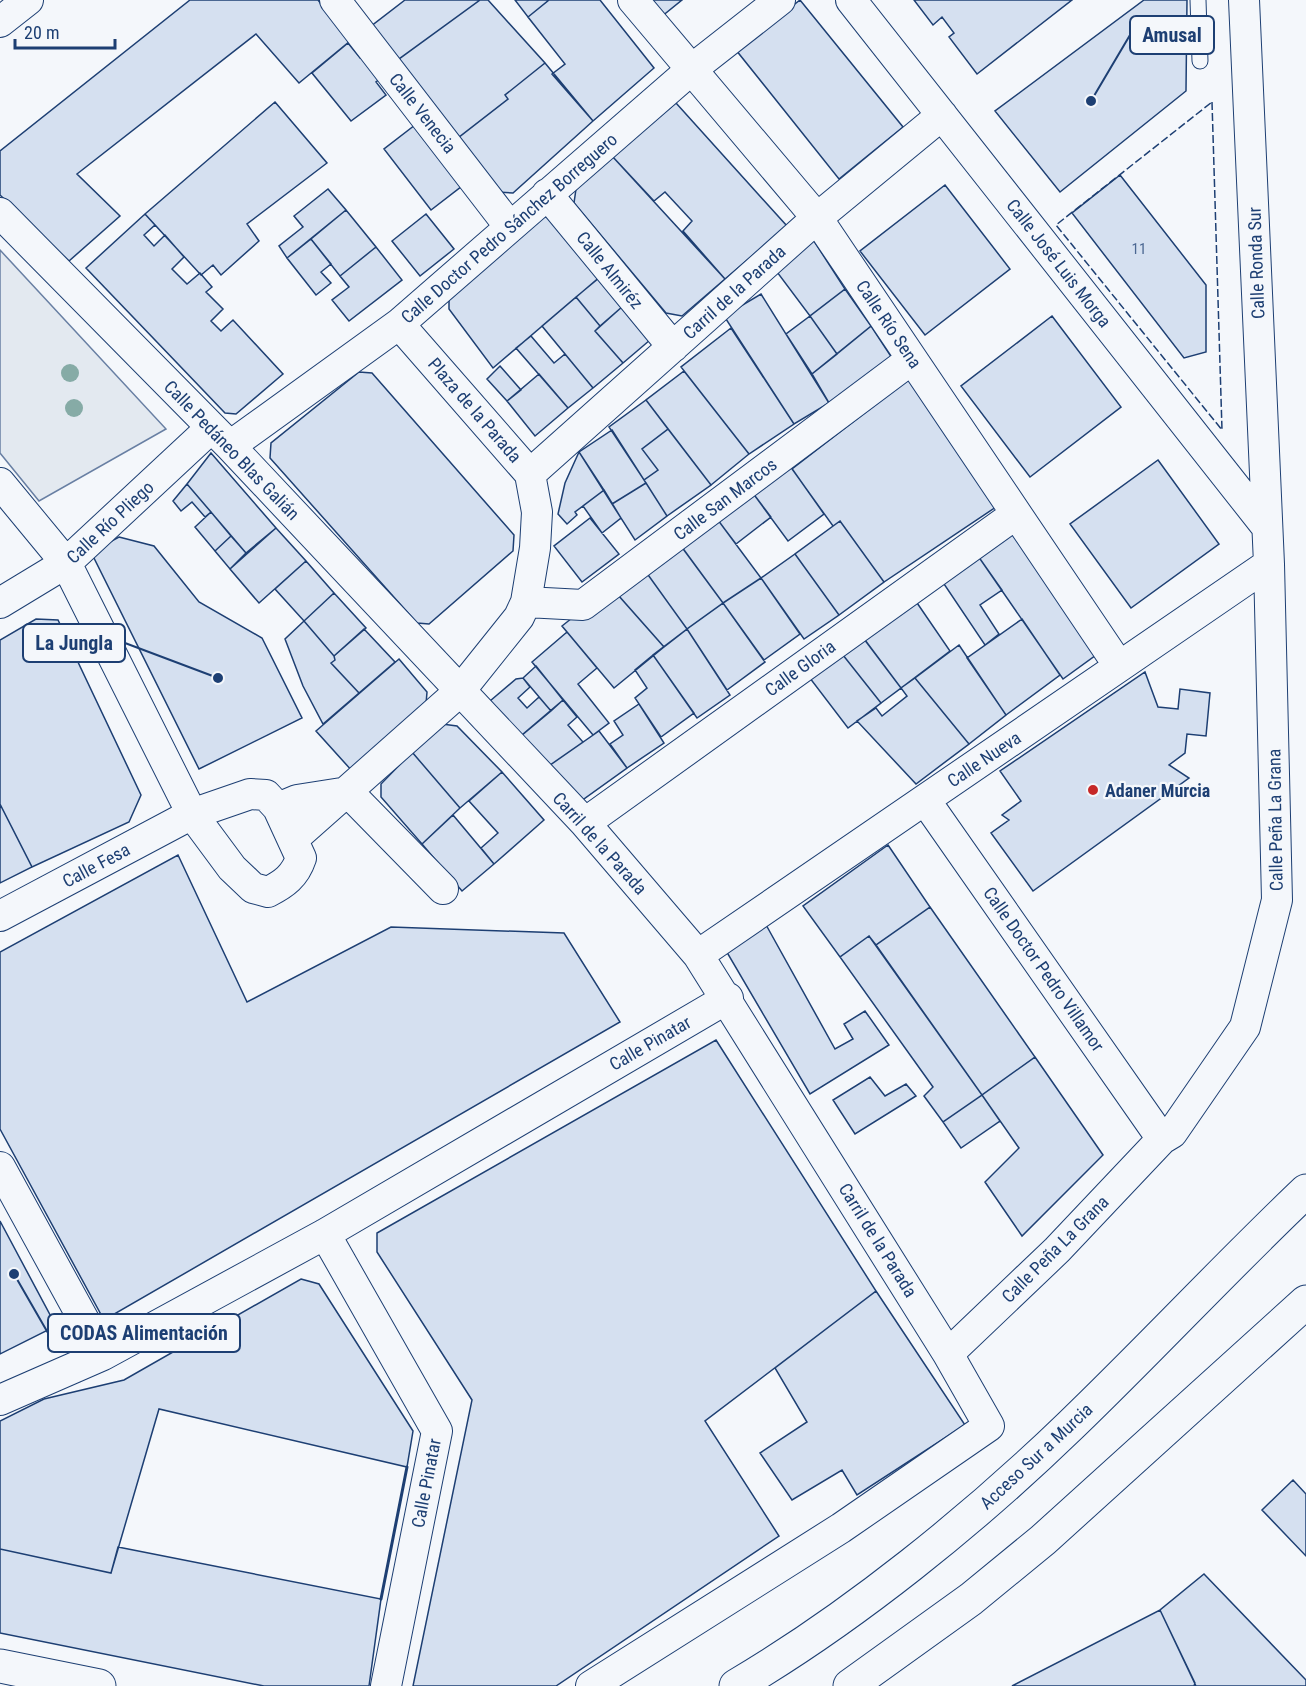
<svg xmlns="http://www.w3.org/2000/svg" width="1306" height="1686" font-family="'Roboto Condensed',sans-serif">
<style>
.green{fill:#e3e9f0;stroke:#687fa3;stroke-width:1.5}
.building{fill:#d5e0f0;stroke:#1d3f73;stroke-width:1.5}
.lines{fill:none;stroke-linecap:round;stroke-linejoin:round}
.lane-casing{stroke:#1d3f73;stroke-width:17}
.street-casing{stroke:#1d3f73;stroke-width:32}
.secondary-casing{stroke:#1d3f73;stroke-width:35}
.highway-casing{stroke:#1d3f73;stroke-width:35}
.lane{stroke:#f4f7fb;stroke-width:15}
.street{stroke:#f4f7fb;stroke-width:30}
.secondary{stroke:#f4f7fb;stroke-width:33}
.highway{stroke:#f4f7fb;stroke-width:33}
.fence{stroke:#1d3f73;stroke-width:1.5;stroke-dasharray:8 3;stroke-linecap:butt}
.wall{stroke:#1d3f73;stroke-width:3}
.tree{fill:#86aba6}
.poi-dot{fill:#c62828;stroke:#f4f7fb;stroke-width:2}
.labels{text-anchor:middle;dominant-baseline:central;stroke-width:4.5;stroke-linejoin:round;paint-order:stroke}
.number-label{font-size:15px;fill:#4b6792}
.street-label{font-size:18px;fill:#1d3f73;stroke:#f4f7fb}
.poi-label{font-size:18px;font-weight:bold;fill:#1d3f73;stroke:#f4f7fb;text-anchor:start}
.leader{fill:none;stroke:#1d3f73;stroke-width:2}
.callout-dot{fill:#1d3f73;stroke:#f4f7fb;stroke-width:2}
.callout{fill:#f4f7fb;stroke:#1d3f73;stroke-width:2}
.callout-label{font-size:20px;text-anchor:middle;font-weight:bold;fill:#1d3f73}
</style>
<rect width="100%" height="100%" fill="#f4f7fb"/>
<!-- green -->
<path class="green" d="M0,250L166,429L39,501L0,453Z"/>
<!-- building -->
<path class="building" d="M190,0H318L350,41L299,83L256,34L77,174L120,216L69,261L0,195V151Z
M405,0H480L395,62L370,27Z
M480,0H488L545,63L505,95L508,99L458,138L399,59Z
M515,0H549L528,17Z
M549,0H600L654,68L593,121L552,74L565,64L528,17Z
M648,0H682L661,17Z
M800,0L903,127L839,179L736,50Z
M914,0H1072L977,74L949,37L954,33L942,17L933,25Z
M1144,0H1187L1186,91L1060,192L995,111Z
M348,43L360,58L364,54L381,78L376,82L386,95L351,121L312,73Z
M545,63L593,121L513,193L497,192L458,138L508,99L505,95Z
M275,102L327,163L247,224L259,241L221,275L213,265L201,275L145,214Z
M676,103L787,226L725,279L683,231L692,221L665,192L654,201L612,156Z
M415,125L462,186L431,210L384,149Z
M612,156L725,279L682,316L666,313L574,203L576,189Z
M1120,175L1206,285V352L1184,358L1072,213Z
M945,185L1010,269L925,335L860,251Z
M328,189L346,210L287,258L279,246L303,227L294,216Z
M346,210L376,247L340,276L311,239Z
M145,214L155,225L144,235L154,246L165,235L184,257L172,269L187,284L200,273L212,287L206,292L223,309L211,321L221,331L233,320L283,374L236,414L225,413L86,268Z
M426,214L454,249L420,276L392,241Z
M539,217H553L602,275L493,368L449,309V294Z
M812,238L845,289L810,316L774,268Z
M311,239L331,264L321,272L331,283L316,295L287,258Z
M376,247L402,280L349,321L332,300L349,287L340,276Z
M599,278L623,306L600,326L576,297Z
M845,289L871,326L837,354L810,316Z
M761,294L829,403L794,424L724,316Z
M576,297L600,326L595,331L623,363L593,388L542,326Z
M623,306L650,340L623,363L595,331Z
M810,316L837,354L812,374L786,334Z
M1052,316L1121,407L1030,477L961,386Z
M871,326L894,361L829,403L812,374Z
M731,328L794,424L749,454L681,367Z
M531,336L554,363L565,354L593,388L568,408L516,348Z
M500,366L521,390L507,401L487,379Z
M684,371L749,454L711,485L646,400Z
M359,372L372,373L514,535L513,551L429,624L417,623L270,458L271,443Z
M539,374L568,408L535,436L507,401Z
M910,378L996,507L884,582L840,521L833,526L792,469Z
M646,400L668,429L642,449L658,470L644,480L609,427Z
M668,429L711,485L667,516L644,480L658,470L642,449Z
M612,430L646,483L612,504L579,452Z
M579,452L604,490L575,512L577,515L567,524L558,514L565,483Z
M211,453L276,528L246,553L187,484Z
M1158,460L1219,544L1131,608L1070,524Z
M788,463L824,514L788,541L752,492Z
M646,483L667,516L635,540L612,504Z
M187,484L211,512L205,517L192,502L181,511L173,501Z
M604,490L621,518L602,533L583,506Z
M752,492L771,517L736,544L717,519Z
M211,512L231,536L215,551L195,527Z
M712,512L761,578L723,603L676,539Z
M590,518L619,554L582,582L554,546Z
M840,521L884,582L839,615L795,554Z
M276,528L306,561L259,603L230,569Z
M1014,533L1096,655L1063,679L978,556Z
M231,536L246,553L230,569L215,551Z
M119,537L154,546L199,602L262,638L302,718L199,769L91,552Z
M678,542L723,603L687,629L643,568Z
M795,554L839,615L804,639L761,578Z
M978,556L1002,590L980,605L999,634L985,645L942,581Z
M306,561L334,593L304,621L275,589Z
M641,565L687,629L664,647L611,587Z
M761,578L800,634L764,660L723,603Z
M611,587L664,647L614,688L562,626Z
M334,593L366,628L334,656L304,621Z
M913,597L950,651L901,688L859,632Z
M723,603L765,662L727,690L687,629Z
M36,619L58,620L141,795L129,822L32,867L0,804V640Z
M1022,619L1060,675L1006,715L967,658Z
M304,621L334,656L335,660L331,663L359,693L323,724L303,686L285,639Z
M364,629L395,662L359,693L331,663L335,660L334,656Z
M687,629L730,695L697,718L653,655Z
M567,632L597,668L578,684L609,723L593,735L532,662Z
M861,635L901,688L881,703L839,650Z
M959,645L1006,715L969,744L915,678Z
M839,650L881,703L848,728L806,673Z
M653,655L694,713L661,737L635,698L647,688L635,670Z
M399,659L427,692L426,704L353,772L316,731Z
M536,666L563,700L551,711L523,678Z
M1145,672L1158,707L1178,709L1180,689L1210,693L1206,736L1187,734L1185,753L1169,765L1189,778L1033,891L991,833L1009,820L1002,815L1021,801L1000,771Z
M523,678L530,687L518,698L527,708L539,697L551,711L521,736L490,701L516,679Z
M915,678L969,744L916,784L857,721L876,708L882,716L907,696L901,688Z
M563,700L577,717L568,725L583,742L543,770L516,740Z
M639,704L664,743L627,768L610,744L623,735L614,721Z
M442,724L457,726L502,772L460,808L412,752Z
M599,731L627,768L581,801L543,770Z
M412,752L460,808L422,844L381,797V784Z
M502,772L544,820L494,864L481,848L498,833L469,801Z
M0,804L32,867L0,883Z
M453,815L494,864L462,891L422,844Z
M888,845L930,907L876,945L869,936L840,957L803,906Z
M178,855L247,1002L391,927L564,933L620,1022L104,1320L0,1129V952Z
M930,907L1035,1057L982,1095L876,945Z
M765,923L835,1049L853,1039L844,1024L865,1011L889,1045L810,1094L725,949Z
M869,936L982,1095L943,1122L924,1096L933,1087L840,957Z
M716,1040L876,1291L705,1421L779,1536L556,1686H413L472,1400L377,1252V1233Z
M1035,1057L1103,1155L1022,1236L985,1182L1019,1148L982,1095Z
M870,1077L885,1096L906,1084L916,1096L855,1134L833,1100Z
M982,1095L1000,1121L961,1148L943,1122Z
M0,1221L56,1326L0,1354Z
M301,1279L319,1284L413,1431L407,1467L159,1409L111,1573L0,1549V1421L44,1399L124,1380Z
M876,1291L965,1425L857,1495L842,1470L792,1500L760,1453L807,1422L775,1368Z
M1293,1480L1306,1494V1556L1262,1510Z
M118,1547L381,1599L369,1686H264L0,1633V1549L111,1573Z
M1204,1574L1306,1680V1686H1196L1160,1610Z
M1160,1610L1195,1683L1194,1686H1012Z"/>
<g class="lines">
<defs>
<path id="lane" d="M1198,0L1200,61"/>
<path id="street" d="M335,0L510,227
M633,0L817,218L1119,666
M851,0L1266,526
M0,22L28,0
M547,194L673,347
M0,213L230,446L585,823L698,955L948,1354L989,1426L841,1528L591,1686
M230,446L399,324L692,69L780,0
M530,474L817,218L942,115
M0,483L66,563L192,814L232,868L253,888L268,892C284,884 295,876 301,858L278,808
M526,602L583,605L912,359
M0,603L66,563L211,428
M348,792L443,889
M925,800L1162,1139
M585,823L1016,514
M293,839L459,692L519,617L526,602L535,548L537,512L530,474L399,324
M0,916L192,814L250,794L266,795L278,808L297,800L348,792
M698,955L1269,564
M0,1167L103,1355
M325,1234L437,1431L386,1686
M948,1354L1057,1250L1162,1139L1172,1133L1245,1027L1277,900L1269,564L1244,0
M0,1400L103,1355L325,1234L728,998"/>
<path id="secondary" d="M0,1666L99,1686"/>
<path id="highway" d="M736,1686C853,1617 974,1519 1071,1425C1151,1348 1226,1267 1306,1191
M850,1686L971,1599L1043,1540L1306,1302"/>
</defs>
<!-- lane casing -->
<use href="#lane" class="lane-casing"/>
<!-- street casing -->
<use href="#street" class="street-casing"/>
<!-- secondary casing -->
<use href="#secondary" class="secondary-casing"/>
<!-- highway casing -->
<use href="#highway" class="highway-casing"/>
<!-- lane -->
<use href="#lane" class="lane"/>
<!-- street -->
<use href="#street" class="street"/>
<!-- secondary -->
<use href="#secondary" class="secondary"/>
<!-- highway -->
<use href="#highway" class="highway"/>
<!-- fence -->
<path class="fence" d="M1212,102L1222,430L1056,225Z"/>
<!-- wall -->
<path class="wall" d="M381,1599L407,1467"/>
</g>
<!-- trees -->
<g class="tree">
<circle cx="70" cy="373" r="9"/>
<circle cx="74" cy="408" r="9"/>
</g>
<!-- markers -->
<circle class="poi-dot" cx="1093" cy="790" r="6"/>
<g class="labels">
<!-- number labels -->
<g class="number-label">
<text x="1139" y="249">11</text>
</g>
<!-- street labels -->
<g class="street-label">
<text transform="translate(423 113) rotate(52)">Calle Venecia</text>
<text transform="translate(509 228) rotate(-41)">Calle Doctor Pedro Sánchez Borreguero</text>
<text transform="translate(1059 263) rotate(52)">Calle José Luis Morga</text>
<text transform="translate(1256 263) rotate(-92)">Calle Ronda Sur</text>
<text transform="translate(610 270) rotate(51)">Calle Almiréz</text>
<text transform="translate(734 292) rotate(-42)">Carril de la Parada</text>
<text transform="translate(889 324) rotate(56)">Calle Río Sena</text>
<text transform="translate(475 410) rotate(49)">Plaza de la Parada</text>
<text transform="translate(232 450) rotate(46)">Calle Pedáneo Blas Galián</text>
<text transform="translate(725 499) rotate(-37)">Calle San Marcos</text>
<text transform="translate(110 522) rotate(-43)">Calle Río Pliego</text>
<text transform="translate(800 668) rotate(-36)">Calle Gloria</text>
<text transform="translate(984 759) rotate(-34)">Calle Nueva</text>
<text transform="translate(1275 820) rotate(-91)">Calle Peña La Grana</text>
<text transform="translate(600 843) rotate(48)">Carril de la Parada</text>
<text transform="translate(96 865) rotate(-28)">Calle Fesa</text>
<text transform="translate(1044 969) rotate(55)">Calle Doctor Pedro Villamor</text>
<text transform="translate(650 1043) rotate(-30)">Calle Pinatar</text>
<text transform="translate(878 1240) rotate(58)">Carril de la Parada</text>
<text transform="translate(1055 1249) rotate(-45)">Calle Peña La Grana</text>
<text transform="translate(1036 1456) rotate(-43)">Acceso Sur a Murcia</text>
<text transform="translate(426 1483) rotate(-79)">Calle Pinatar</text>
</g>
<!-- poi labels -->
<g class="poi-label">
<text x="1105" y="790">Adaner Murcia</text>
</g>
</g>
<!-- callouts -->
<path class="leader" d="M1091 101L1130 35M218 678L125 643M14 1274L48 1333"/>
<g class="callout-dot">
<circle cx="1091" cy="101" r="6"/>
<circle cx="218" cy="678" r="6"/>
<circle cx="14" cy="1274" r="6"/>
</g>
<g class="callout">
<rect x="1130" y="16" width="84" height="38" rx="6"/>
<rect x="23" y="624" width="102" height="38" rx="6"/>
<rect x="48" y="1314" width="192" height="38" rx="6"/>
</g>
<g class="callout-label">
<text x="1172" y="42">Amusal</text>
<text x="74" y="650">La Jungla</text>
<text x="144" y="1340">CODAS Alimentación</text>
</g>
<!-- scale -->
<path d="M15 39v9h100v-9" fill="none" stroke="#1d3f73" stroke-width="3"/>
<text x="24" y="39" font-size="18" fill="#1d3f73" stroke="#f4f7fb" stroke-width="4.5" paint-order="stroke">20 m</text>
</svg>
